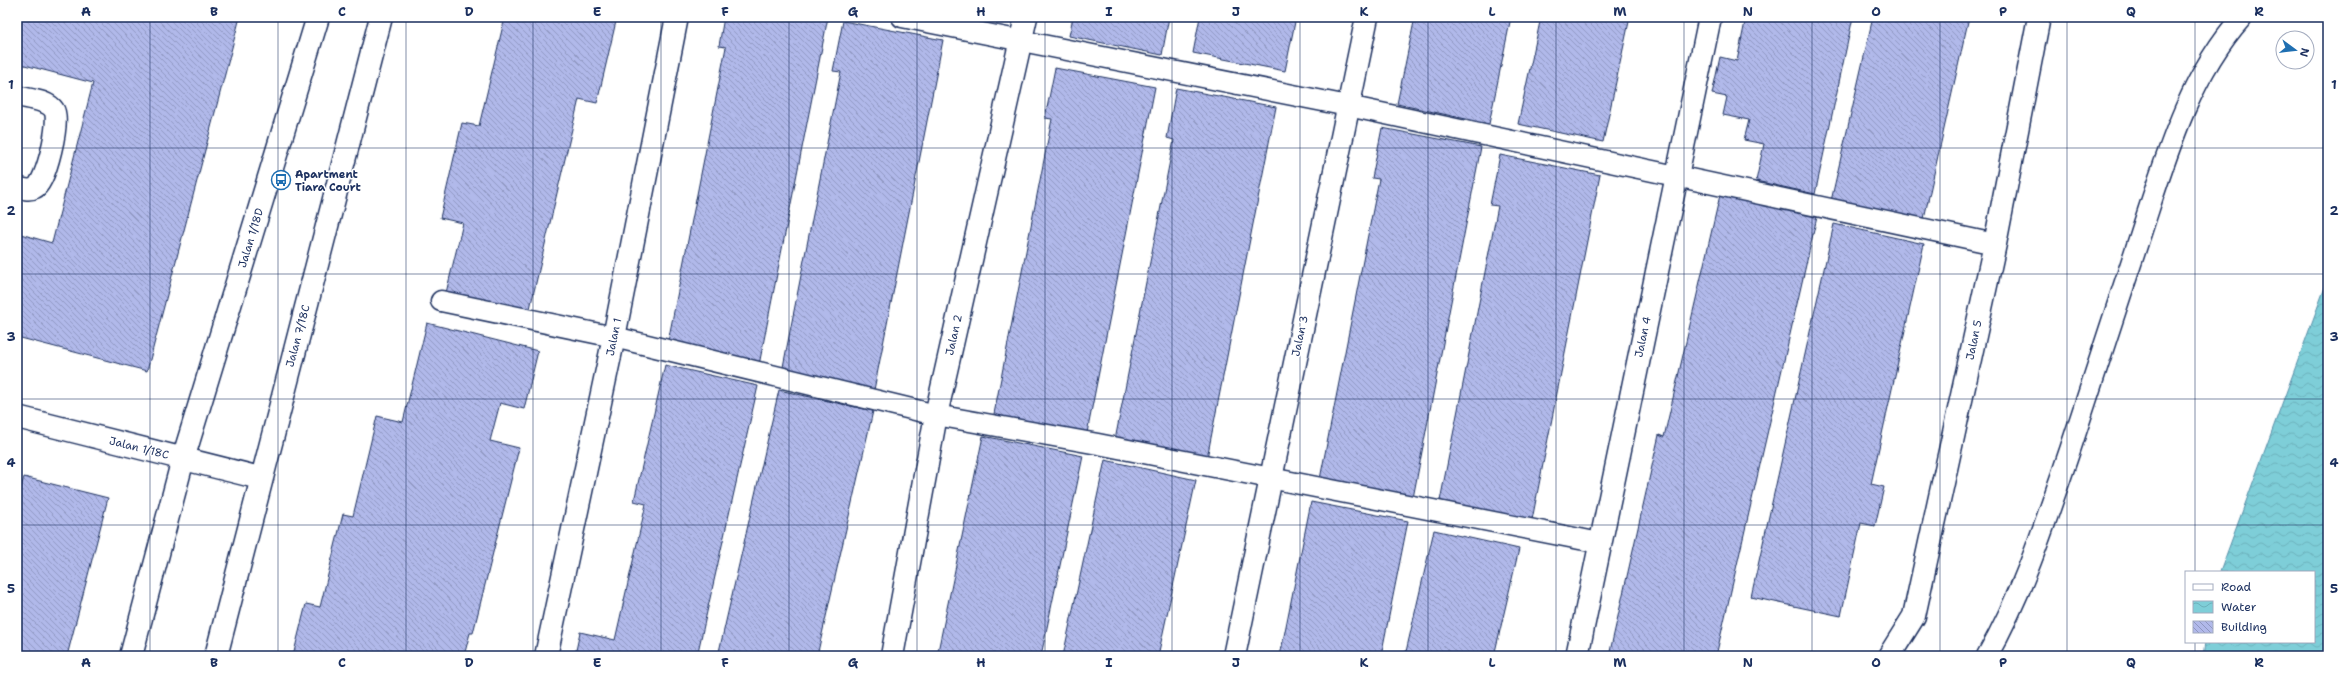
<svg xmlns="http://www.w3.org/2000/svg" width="2345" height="673" font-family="'Shantell Sans',sans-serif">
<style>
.water{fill:url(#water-waves);stroke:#568ea7}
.building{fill:url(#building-back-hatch);stroke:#1b2f5e}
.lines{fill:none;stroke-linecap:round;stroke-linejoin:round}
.service-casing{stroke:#1b2f5e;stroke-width:23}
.minor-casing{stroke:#1b2f5e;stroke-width:25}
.tertiary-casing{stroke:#1b2f5e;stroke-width:25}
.service{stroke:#fff;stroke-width:20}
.minor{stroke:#fff;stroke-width:22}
.tertiary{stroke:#fff;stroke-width:22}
.grid{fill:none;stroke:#1b2f5e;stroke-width:1;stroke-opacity:0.55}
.labels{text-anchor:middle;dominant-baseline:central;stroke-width:3;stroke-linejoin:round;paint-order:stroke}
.poi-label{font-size:11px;font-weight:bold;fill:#1b2f5e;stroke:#fff;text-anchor:start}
.street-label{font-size:11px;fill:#1b2f5e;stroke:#fff}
.neatline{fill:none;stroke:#1b2f5e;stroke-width:1.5}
.grid-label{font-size:13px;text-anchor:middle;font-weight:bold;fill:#1b2f5e}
</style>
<defs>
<pattern id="water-waves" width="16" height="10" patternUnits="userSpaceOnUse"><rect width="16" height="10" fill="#7eced8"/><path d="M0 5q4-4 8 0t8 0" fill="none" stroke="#6cb1bc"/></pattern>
<pattern id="building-back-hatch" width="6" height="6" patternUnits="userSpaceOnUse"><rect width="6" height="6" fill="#b1b9ea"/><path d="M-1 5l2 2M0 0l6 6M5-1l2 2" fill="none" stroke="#8f97c1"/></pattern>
</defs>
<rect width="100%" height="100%" fill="#fff"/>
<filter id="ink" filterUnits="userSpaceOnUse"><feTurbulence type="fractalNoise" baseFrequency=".025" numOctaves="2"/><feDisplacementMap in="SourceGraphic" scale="8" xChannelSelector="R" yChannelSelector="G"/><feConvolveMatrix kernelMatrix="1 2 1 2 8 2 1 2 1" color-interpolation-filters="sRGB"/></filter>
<g filter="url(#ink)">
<!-- water -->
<path class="water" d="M2328,279V656H2203L2205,642H2314V572H2220Z"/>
<!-- building -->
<path class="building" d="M17,17H240L147,371L17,337V233L52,243L93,83L17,63Z
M505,17H617L597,103L579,99L528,317L445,297L463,223L440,218L462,123L479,126Z
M724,17H828L759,365L667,347L726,47L719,46Z
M1073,17H1169L1162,55L1069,36Z
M1200,17H1296L1285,71L1193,53Z
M1415,17H1511L1489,124L1397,104Z
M1541,17H1630L1603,142L1518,124Z
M1746,17H1853L1815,194L1756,181L1764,144L1744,140L1749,120L1723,115L1727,97L1712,94L1720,57L1737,61Z
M1873,17H1969L1923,223L1831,201Z
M843,21L943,40L874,390L782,372L841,72L833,71Z
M1055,68L1155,87L1086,438L993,419L1052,119L1045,118Z
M1176,88L1276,107L1207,458L1115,440L1174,140L1167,138Z
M1382,128L1481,147L1413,498L1320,479L1379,179L1372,178Z
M1500,155L1600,175L1531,525L1439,506L1498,206L1490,205Z
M1720,195L1817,217L1716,656H1609L1659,435L1664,437Z
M1834,224L1924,244L1871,484L1884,487L1875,526L1861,523L1841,616L1751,597Z
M427,323L538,351L524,409L500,403L490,441L519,448L473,633H470L464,656H293L306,604L320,607L343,514L353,516L377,416L403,422Z
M665,365L758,386L697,656L575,655L580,632L615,640L646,504L634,501Z
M779,390L873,411L817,656H718Z
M983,436L1083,456L1041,656H937Z
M1105,460L1196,480L1158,656H1063Z
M24,477L108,498L67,656H17V502Z
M1311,502L1408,521L1381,656H1280Z
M1434,530L1519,549L1494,656H1405Z"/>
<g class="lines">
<defs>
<path id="service" d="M902,17L1348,106L1995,244
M17,96C28,99 48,100 54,110C61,119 46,183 35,188C29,191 23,189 17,187
M441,301L614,337L936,415L1098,444L1600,543
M1987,656C2024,591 2046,520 2070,450C2093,378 2117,307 2140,236C2165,160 2188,77 2242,17"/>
<path id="minor" d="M17,417L260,478
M131,656L183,459L318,17
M546,656L614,337L677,17
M892,656L936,415L1026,17
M1234,656L1367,17
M1577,656L1710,17
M1889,656L1914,616L1995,244L2039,17"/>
<path id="tertiary" d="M216,656L381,17"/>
</defs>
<!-- service casing -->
<use href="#service" class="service-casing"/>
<!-- minor casing -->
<use href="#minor" class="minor-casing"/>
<!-- tertiary casing -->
<use href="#tertiary" class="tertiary-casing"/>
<!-- service -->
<use href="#service" class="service"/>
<!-- minor -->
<use href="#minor" class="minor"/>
<!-- tertiary -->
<use href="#tertiary" class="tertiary"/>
</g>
</g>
<!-- grid -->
<path class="grid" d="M150,17V656M278,17V656M406,17V656M533,17V656M661,17V656M789,17V656M917,17V656M1045,17V656M1172,17V656M1300,17V656M1428,17V656M1556,17V656M1684,17V656M1812,17V656M1940,17V656M2067,17V656M2195,17V572M17,148H2328M17,274H2328M17,399H2328M17,525H2328M2195,642V656"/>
<!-- icons -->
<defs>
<symbol id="bus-ring" viewBox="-11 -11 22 22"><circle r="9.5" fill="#fff" stroke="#1f6fb2" stroke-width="1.5"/><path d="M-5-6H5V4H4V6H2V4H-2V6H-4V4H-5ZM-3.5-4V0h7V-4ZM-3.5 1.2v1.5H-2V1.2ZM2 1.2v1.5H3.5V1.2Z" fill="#1f6fb2"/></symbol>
</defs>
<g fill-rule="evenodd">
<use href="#bus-ring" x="270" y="169" width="22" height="22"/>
</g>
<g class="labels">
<!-- poi labels -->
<g class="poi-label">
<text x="295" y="174">Apartment<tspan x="295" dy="13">Tiara Court</tspan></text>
</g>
<!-- street labels -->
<g class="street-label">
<text transform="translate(251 238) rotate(-73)">Jalan 1/18D</text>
<text transform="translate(954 335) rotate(-77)">Jalan 2</text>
<text transform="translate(298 336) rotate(-75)">Jalan 7/18C</text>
<text transform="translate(1300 336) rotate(-78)">Jalan 3</text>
<text transform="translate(614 337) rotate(-78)">Jalan 1</text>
<text transform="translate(1643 337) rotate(-78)">Jalan 4</text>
<text transform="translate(1974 340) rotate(-78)">Jalan 5</text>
<text transform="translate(139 448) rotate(14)">Jalan 1/18C</text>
</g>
</g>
<!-- margin -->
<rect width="2345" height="673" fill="none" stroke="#fff" stroke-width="44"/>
<!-- legend -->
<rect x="2185" y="571" width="130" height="72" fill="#ffffff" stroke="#a4acbf"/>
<rect x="2193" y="584" width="20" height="6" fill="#ffffff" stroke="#a4acbf"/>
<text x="2221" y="591" font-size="12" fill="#1b2f5e">Road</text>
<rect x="2193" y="601" width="20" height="12" fill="url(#water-waves)" stroke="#a4acbf"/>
<text x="2221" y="611" font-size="12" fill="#1b2f5e">Water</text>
<rect x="2193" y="621" width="20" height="12" fill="url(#building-back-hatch)" stroke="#a4acbf"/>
<text x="2221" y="631" font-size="12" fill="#1b2f5e">Building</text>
<!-- north arrow -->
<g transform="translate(2295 50) rotate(105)"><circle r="19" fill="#ffffff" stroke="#a4acbf"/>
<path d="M0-3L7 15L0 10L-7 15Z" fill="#1f6fb2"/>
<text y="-6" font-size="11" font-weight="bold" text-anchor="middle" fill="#1b2f5e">N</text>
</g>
<rect x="22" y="22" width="2301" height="629" class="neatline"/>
<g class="grid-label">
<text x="86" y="16">A</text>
<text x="214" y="16">B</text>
<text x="342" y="16">C</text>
<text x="469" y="16">D</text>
<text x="597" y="16">E</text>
<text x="725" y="16">F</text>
<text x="853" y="16">G</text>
<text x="981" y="16">H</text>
<text x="1109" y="16">I</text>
<text x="1236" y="16">J</text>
<text x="1364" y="16">K</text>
<text x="1492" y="16">L</text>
<text x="1620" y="16">M</text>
<text x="1748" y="16">N</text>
<text x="1876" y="16">O</text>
<text x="2003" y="16">P</text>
<text x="2131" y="16">Q</text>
<text x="2259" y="16">R</text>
<text x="11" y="89">1</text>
<text x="2334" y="89">1</text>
<text x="11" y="215">2</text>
<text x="2334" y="215">2</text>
<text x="11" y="341">3</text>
<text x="2334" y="341">3</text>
<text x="11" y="467">4</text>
<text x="2334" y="467">4</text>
<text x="11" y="593">5</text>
<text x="2334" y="593">5</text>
<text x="86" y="667">A</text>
<text x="214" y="667">B</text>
<text x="342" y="667">C</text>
<text x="469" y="667">D</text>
<text x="597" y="667">E</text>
<text x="725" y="667">F</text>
<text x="853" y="667">G</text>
<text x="981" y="667">H</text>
<text x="1109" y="667">I</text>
<text x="1236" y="667">J</text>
<text x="1364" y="667">K</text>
<text x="1492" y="667">L</text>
<text x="1620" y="667">M</text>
<text x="1748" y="667">N</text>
<text x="1876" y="667">O</text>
<text x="2003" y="667">P</text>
<text x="2131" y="667">Q</text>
<text x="2259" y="667">R</text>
</g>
</svg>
